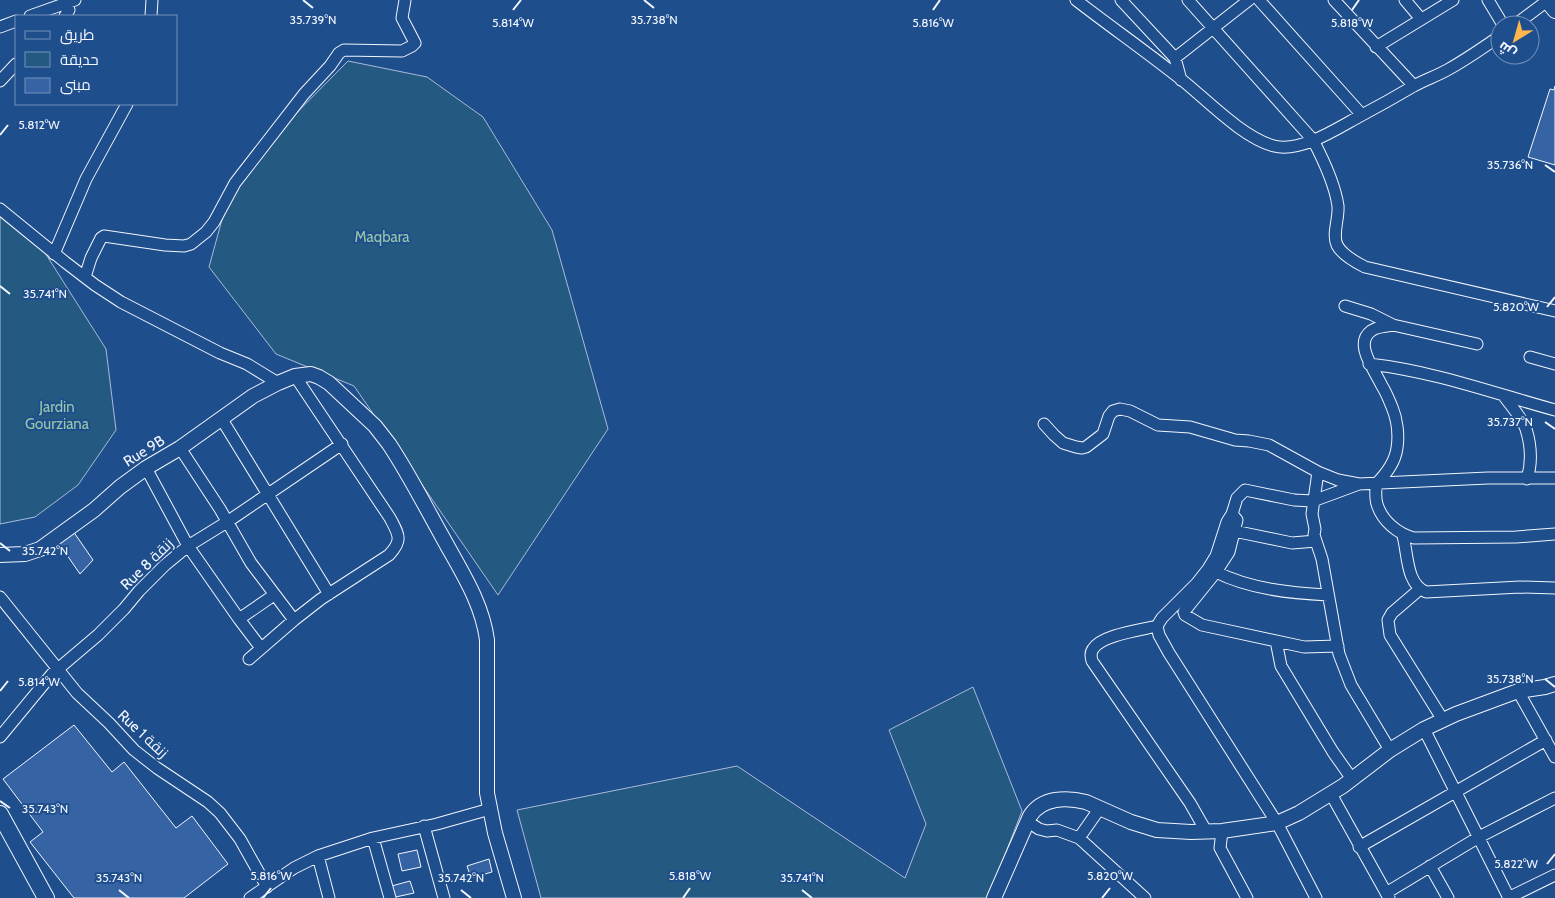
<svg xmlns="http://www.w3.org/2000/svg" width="1555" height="898" font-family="Cabin,Cairo,sans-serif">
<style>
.green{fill:#245a82;stroke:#a8bbd7}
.building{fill:#3563a3;stroke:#f2f6ff}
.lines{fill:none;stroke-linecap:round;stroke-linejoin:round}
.minor-casing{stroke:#f2f6ff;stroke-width:13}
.tertiary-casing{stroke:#f2f6ff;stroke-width:16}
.secondary-casing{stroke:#f2f6ff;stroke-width:18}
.minor{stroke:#1f4e8c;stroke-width:11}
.tertiary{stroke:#1f4e8c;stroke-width:14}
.secondary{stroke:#1f4e8c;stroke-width:16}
.ticks{fill:none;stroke:#f2f6ff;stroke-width:2}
.labels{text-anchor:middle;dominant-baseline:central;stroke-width:4;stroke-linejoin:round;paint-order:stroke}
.park-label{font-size:15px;fill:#97c8a6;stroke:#1f4e8c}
.street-label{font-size:15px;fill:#f2f6ff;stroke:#1f4e8c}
.ticks-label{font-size:12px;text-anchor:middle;fill:#f2f6ff;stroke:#1f4e8c;stroke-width:4;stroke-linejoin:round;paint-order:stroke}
</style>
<rect width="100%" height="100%" fill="#1f4e8c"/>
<!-- green -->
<path class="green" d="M348,61L427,77L483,117L552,230L608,429L498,595L354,386L276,354L209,267L234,176Z
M0,213L28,226L106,349L116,430L78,485L35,517L0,524Z
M973,687L1022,811L988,898H541L517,810L737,766L905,878L926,824L889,730Z"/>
<!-- building -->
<path class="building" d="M1555,86V165L1528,157L1550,89L1554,90Z
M73,531L93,560L80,574L58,542Z
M74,725L112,772L124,762L176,828L192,816L228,864L184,898H74L30,842L43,832L3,779Z
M417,850L421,867L402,871L398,854Z
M489,859L492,872L471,878L467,866Z
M410,881L414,893L391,898L388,887Z"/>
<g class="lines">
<defs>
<path id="minor" d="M1076,0C1111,27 1148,53 1182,80C1207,100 1243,138 1274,146C1302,153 1339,127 1362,115C1379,106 1395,97 1412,87C1424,80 1437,76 1449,69C1467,59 1484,47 1500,36
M1121,0L1175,58L1181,80
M1188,0L1313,140C1324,161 1335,184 1338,206C1339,219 1332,234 1337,245C1342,255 1355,262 1365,267L1555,311
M1259,0L1362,115
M1334,0L1414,86
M1405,0L1421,19
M1488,0L1503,25
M30,16L75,0
M65,16L69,10L67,3
M151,16L152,0
M1515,25L1547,1
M0,27L16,21
M1376,47L1453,0
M1175,58L1249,0
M0,81L16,64
M0,209L65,262L95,285L121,302L220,353L247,364L278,383
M54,254L86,179L127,104
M85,277L91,258L101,238L104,236L165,245L184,246L191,244L206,232L214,222L235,183L304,94L330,66L339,53L344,50L402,51L412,46L415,43L402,18L405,0
M1345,306L1371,314L1393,325
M1477,344L1393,325C1386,327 1377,326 1371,331C1353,344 1376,372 1382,386C1386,392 1389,400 1392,407C1397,419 1399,435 1397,448C1395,463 1386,474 1376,484C1376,490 1375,498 1377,504C1382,521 1398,534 1414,538L1516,537L1555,534
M1530,357L1555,364
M1369,364C1433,371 1493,393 1555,410
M1504,396C1511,406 1522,418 1526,429C1531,445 1532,463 1527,479
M221,418L329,594
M1044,424L1054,435L1063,443L1076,447L1082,448L1086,447L1103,434L1109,416L1113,411L1120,409L1130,411L1158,425L1190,427L1235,440L1249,441L1269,445L1318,472L1338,480L1359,484L1488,478H1555
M180,448L220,509L251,563L294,620
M146,468L188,546L239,619L261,648
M1318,472L1312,514L1315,529L1314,535L1322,559L1339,654L1351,685L1390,750
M1232,514L1237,520L1229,552L1216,572L1187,608L1184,612L1185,615L1202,625L1304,647L1338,646
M1234,531L1292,543L1316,541
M1403,536C1408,554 1406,584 1426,592L1520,587L1555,588
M1216,572C1250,589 1290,593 1328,595
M1420,589L1392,613L1388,620L1390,635L1443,720
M0,597L77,693L109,723L134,750L157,768L208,802L220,813L240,839L267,887
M239,619L274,595
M1157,626C1141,630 1101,635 1093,649C1090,653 1091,657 1092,661L1190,803L1206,831
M1276,641L1281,666L1333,752L1352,779
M249,659L294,620L321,599L389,555C403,540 399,535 390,518L295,376
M1518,691L1555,757
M1424,729L1509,898
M0,737L52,674L98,635L124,609L139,591L165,565L188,546L227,522L342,444
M1331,794L1389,898
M1030,816V823L1039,829L1047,831L1057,830L1079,838L1145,898
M424,826L444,898
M1222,831L1220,848L1247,898
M373,838L390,898
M1079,838L1100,808
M1359,847L1546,740
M318,856L329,898
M1430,866L1448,898
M1386,893L1479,837L1555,798
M250,898L294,868L318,856L373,838L437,824L490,809
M1316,898L1277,823L1169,653L1159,635L1157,626L1162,618L1197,583L1208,569L1216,556L1227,522L1232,514L1237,498L1245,490L1294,500L1313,501L1359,484
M1508,898L1555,875"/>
<path id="tertiary" d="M1546,0L1555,11
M0,555L25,554L40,549L94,510L120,487L146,468L180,448L253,396L278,383L295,376L311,374L319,377L329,383L375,426L389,444C409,474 425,506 443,538C461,571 482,602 487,640V793L495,833L514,898
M994,898L1030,816C1042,797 1067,797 1086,802L1131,822L1157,830L1191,832L1222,831L1277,823L1299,813L1343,786L1390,750L1424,729L1456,714L1518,691L1545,687L1555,684"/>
<path id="secondary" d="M0,814L46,898"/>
</defs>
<!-- minor casing -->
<use href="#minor" class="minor-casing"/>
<!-- tertiary casing -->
<use href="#tertiary" class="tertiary-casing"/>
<!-- secondary casing -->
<use href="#secondary" class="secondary-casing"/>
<!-- minor -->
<use href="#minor" class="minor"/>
<!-- tertiary -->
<use href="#tertiary" class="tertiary"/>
<!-- secondary -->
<use href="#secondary" class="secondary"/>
</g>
<!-- ticks -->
<path class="ticks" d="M303,0L313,8M644,0L654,8M513,10L521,0M933,10L940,0M1352,10L1359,0M0,135L8,125M1545,165L1555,172M0,286L10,294M1547,307L1555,297M1545,422L1555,429M0,543L10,551M1545,679L1555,687M0,691L8,681M0,801L10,808M1547,864L1555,854M119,890L129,898M461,890L471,898M802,890L812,898M263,898L271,888M683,898L690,888M1102,898L1110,888"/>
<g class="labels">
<!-- park labels -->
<g class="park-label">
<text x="382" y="237">Maqbara</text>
<text x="57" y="407">Jardin<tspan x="57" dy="17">Gourziana</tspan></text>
</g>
<!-- street labels -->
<g class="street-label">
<text transform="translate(144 451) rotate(-32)">Rue 9B</text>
<text transform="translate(147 564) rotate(-44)">Rue 8 زنقة</text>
<text transform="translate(143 734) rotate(43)">Rue 1 زنقة</text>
</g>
</g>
<g class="ticks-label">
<text x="313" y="24">35.739°N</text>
<text x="654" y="24">35.738°N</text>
<text x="513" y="27">5.814°W</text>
<text x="933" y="27">5.816°W</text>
<text x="1352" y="27">5.818°W</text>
<text x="39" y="129">5.812°W</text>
<text x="1510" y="169">35.736°N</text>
<text x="45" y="298">35.741°N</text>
<text x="1516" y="311">5.820°W</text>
<text x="1510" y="426">35.737°N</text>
<text x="45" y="555">35.742°N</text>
<text x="1510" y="683">35.738°N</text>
<text x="39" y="686">5.814°W</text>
<text x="45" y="813">35.743°N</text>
<text x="1516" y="868">5.822°W</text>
<text x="271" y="880">5.816°W</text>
<text x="690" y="880">5.818°W</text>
<text x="1110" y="880">5.820°W</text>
<text x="119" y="882">35.743°N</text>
<text x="461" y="882">35.742°N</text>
<text x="802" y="882">35.741°N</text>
</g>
<!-- legend -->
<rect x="15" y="15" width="162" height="90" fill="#1f4e8c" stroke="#7391ba"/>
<rect x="25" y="31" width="25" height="8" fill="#1f4e8c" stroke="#7391ba"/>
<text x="60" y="40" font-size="15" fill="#f2f6ff">طريق</text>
<rect x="25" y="52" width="25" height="15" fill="#245a82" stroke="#7391ba"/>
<text x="60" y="65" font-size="15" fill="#f2f6ff">حديقة</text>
<rect x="25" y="78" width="25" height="15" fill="#3563a3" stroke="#7391ba"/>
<text x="60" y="90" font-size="15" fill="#f2f6ff">مبنى</text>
<!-- north arrow -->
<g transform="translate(1515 40) rotate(217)"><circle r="24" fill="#1f4e8c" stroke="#7391ba"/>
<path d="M0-4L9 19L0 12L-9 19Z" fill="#ffb74d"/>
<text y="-8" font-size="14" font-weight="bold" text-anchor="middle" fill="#f2f6ff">ش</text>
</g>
</svg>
